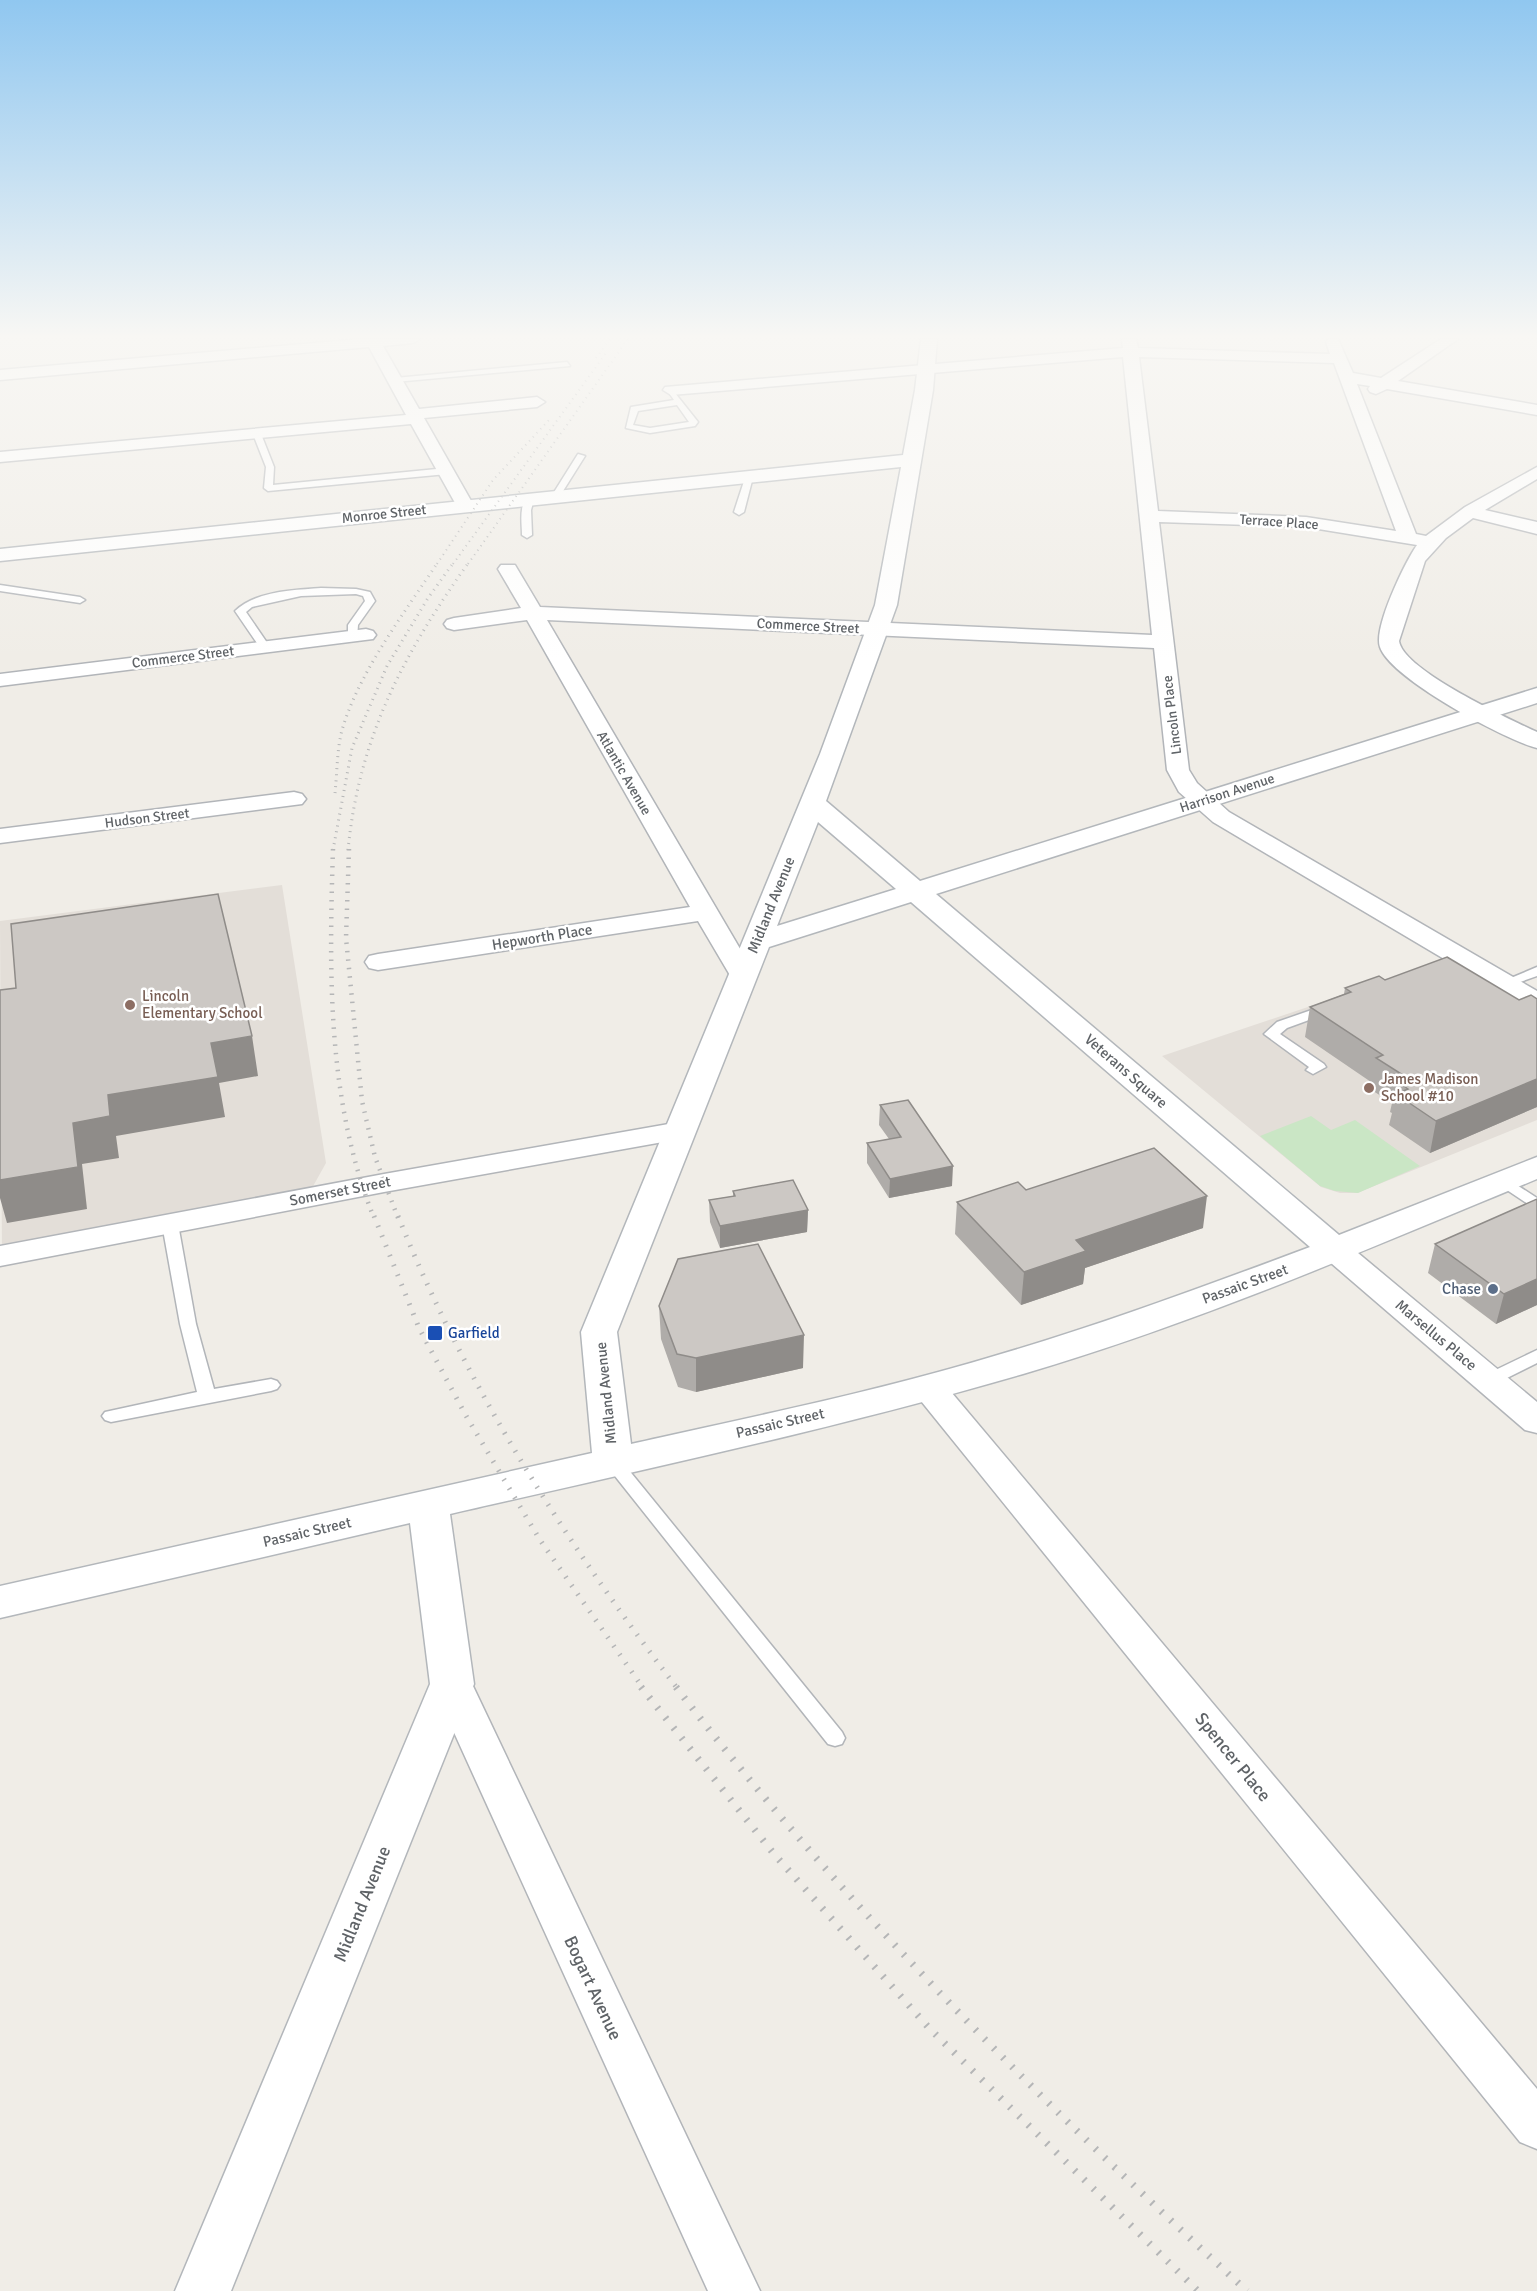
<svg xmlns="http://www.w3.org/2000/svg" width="1537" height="2291" font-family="Signika,sans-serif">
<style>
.education{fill:#e3ded8}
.green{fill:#cae6c5}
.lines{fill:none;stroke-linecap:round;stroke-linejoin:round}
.lane-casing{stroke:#b2b5b9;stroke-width:3}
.street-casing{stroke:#b2b5b9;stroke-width:3}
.secondary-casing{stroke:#b3b7bb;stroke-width:3}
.lane{fill:#fff;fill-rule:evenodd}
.street{fill:#fff;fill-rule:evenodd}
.secondary{fill:#fff;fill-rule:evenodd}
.rail-far4{stroke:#b5b6b7;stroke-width:2;stroke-dasharray:1 4.5;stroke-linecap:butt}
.rail-far3{stroke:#b5b6b7;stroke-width:3;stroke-dasharray:1 5;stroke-linecap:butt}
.rail-far2{stroke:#b5b6b7;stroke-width:4.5;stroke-dasharray:1.5 7;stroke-linecap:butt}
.rail-far1{stroke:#b5b6b7;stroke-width:5;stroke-dasharray:1.5 9;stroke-linecap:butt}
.rail{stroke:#b5b6b7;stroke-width:7;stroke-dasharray:2 11;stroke-linecap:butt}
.wall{fill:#afaca9}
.shaded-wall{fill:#8f8c89}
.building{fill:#ccc8c4;stroke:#8f8c89;stroke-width:1.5}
.education-dot{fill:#8d6e63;stroke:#fff;stroke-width:2}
.service-dot{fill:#5c6f8a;stroke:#fff;stroke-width:2}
.transit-dot{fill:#1a4fb4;stroke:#fff;stroke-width:2}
.labels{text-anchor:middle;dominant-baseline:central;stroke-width:5;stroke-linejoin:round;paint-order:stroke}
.far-street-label{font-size:14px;fill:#5f6367;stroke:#fff}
.street-label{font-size:15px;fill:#5f6367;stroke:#fff}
.education-label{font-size:15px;fill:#785e54;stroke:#fff;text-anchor:start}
.service-label{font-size:15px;fill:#4e5e75;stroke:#fff;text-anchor:end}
.transit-label{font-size:15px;fill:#164399;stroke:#fff;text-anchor:start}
.near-street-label{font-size:18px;fill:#5f6367;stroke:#fff}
</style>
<rect width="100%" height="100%" fill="#f0ede7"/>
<!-- education -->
<path class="education" d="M282,885L326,1163L307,1197L2,1256L0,921Z
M1433,965L1537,1027V1120L1357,1193H1340L1321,1187L1162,1056Z"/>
<!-- green -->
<path class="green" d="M1311,1116L1331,1130L1355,1120L1420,1166L1358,1193L1335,1191L1320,1186L1260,1136Z"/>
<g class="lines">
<defs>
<path id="lane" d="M567,362L570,366L395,382L391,380L395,378Z
M671,388L698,422L695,426L650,433L626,428L631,407L674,400L667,390ZM677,405L689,422L650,428L633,425L638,411Z
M257,431L261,434L274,467L273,485L447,468L451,471L447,474L268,491L264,488L266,467L253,434Z
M578,454L585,456L558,499H552L551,497Z
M746,475L753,477L744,512L739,515L734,512Z
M530,496L534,499L531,510L532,535L527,538L522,535C522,523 518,503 530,496Z
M0,585L80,597L85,600L80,603L0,591Z
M321,588L356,589L370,592L375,601L358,625L357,638L348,636V625L365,601L363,596L356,594L301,596L252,607L246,612L270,647L265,650L261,649L235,611C255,591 295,590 321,588Z
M1537,967V976L1506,987L1499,983Z
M1326,1005L1333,1009L1331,1012L1287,1028L1280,1034L1324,1064L1326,1067L1313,1074L1306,1070L1309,1067L1264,1034L1277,1022Z
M1503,1176L1537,1198V1210L1498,1184L1495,1181L1498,1178Z
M170,1219L178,1224L196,1324L214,1389L271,1379L277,1381L280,1385L277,1389L271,1391L111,1422L105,1420L102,1416L105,1412L197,1392L180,1324L162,1224Z
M1537,1350V1363L1495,1384H1483L1480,1380L1483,1376Z
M613,1456L619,1458L842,1732L845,1738L842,1744L835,1746L828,1744L607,1466L604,1462L607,1458Z"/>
<path id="street" d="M361,339H420L413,343L383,346L419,409L537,397L545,402L537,407L424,418L474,506L471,510H459L411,424L0,462V452L406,415L369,347L0,380V370Z
M1122,339H1136L1138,348L1330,354L1326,342L1328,339H1338L1353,373L1381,378L1441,339H1458L1398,381L1537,405V415L1387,389L1376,394L1370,392L1368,389L1370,386L1357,384L1416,534L1426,536L1465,507L1537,467V479L1485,510L1537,522V534L1473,518L1446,538L1425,561L1399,641C1403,670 1509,719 1537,732V748C1505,740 1390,678 1380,647C1373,628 1405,562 1417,545L1306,527L1159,522L1189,770L1197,783L1229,812L1537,991V1010L1527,1008L1213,822L1179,792L1167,770L1154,648L547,620L756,976L752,982L743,984L734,982L698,921L378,970L369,968L365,962L369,956L378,954L690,907L527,620L454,630L447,628L444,624L447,620L454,618L521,608L498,569L501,565H515L540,607L1152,635L1123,357L671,395L663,390L665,387L1123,348ZM1139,357L1334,363L1396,531L1306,517L1158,511Z
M366,629L373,631L376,635L373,639L0,686V674Z
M294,792L302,794L306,799L302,804L0,843V829Z
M680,1122L691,1125L695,1131L691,1137L384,1192L0,1266V1246L384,1174Z
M1335,1240L1346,1243L1537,1402V1433L1525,1430L1324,1257L1319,1250L1324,1243Z
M929,1376L941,1380L1537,2089V2149L1520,2142L917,1396L912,1388L917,1380Z
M452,1668L466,1673L472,1684L760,2291H708L432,1684L438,1673Z"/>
<path id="secondary" d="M921,339H937L933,390L897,605L826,801L920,881L1537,688V703L936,894L1339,1235L1537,1157V1179C1368,1249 1199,1322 1023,1374C834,1429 641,1470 450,1514L474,1684L231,2291H175L430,1684L410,1523L0,1618V1586L592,1453L581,1332L820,754L875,605L901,467L0,561V549L903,455L915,390ZM818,822L896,889L777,926ZM911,902L1310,1247C1208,1285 1106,1323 1001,1354C880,1391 755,1416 631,1444L617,1332L769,947Z"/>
</defs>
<!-- lane casing -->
<use href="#lane" class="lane-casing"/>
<!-- street casing -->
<use href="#street" class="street-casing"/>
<!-- secondary casing -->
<use href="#secondary" class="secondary-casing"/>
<!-- lane -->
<use href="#lane" class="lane"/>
<!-- street -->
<use href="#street" class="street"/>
<!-- secondary -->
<use href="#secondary" class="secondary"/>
<!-- rail-far4 -->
<path class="rail-far4" d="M596,358L610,339
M437,564L493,480L549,420
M453,564L606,353
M468,564L628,339"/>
<!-- rail-far3 -->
<path class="rail-far3" d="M335,793C337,774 337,752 341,734C356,676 405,612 438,562
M333,850L352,748L387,666L428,598L454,562
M348,850C359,737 404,653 469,562"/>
<!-- rail-far2 -->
<path class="rail-far2" d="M333,849C329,974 327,1100 374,1218
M349,849L346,938L362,1101L375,1157L398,1218"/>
<!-- rail-far1 -->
<path class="rail-far1" d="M374,1216L419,1328L465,1414L540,1540L643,1688
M398,1216C466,1386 566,1543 677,1688"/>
<!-- rail -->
<path class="rail" d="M641,1687L774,1854L929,2028L1198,2291
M676,1687C845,1908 1042,2103 1247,2291"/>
</g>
<!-- wall -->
<path class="wall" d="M1385,980L1519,1000L1537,999V1107L1430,1153L1389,1125L1392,1113L1390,1112L1392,1103L1370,1089L1371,1082L1305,1037L1310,1007L1344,994L1345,988Z
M880,1105L952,1186L889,1198L867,1163V1143L889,1139L879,1125Z
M1026,1190L1203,1228L1085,1268L1083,1284L1021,1305L955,1234L957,1202Z
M733,1191L808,1210L807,1232L720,1248L710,1222L709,1200L733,1196Z
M1537,1199V1305L1496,1324L1428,1273L1435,1244Z
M659,1306L803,1368L696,1392L678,1387L661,1339Z"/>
<!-- shaded-wall -->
<path class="shaded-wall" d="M252,1036L258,1076L219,1083L225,1117L116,1136L119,1158L82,1164L87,1209L7,1223L0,1198V1180L108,1095L211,1043Z
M1537,1079V1107L1430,1153L1436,1121Z
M953,1166L952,1186L889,1198L890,1179Z
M1207,1196L1203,1228L1085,1268L1083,1284L1021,1305L1024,1272L1076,1240Z
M808,1210L807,1232L720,1248V1226Z
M1537,1279V1305L1496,1324L1504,1294Z
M804,1335L803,1368L696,1392V1358Z"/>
<!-- building -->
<path class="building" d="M218,894L252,1036L211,1043L218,1077L108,1095L110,1116L73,1123L78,1167L0,1180V990L16,988L11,924Z
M1447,957L1519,1000L1531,995L1537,999V1079L1436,1121L1396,1094L1408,1089L1397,1081L1406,1077L1376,1058L1383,1055L1310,1007L1351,992L1345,988L1379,976L1385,980Z
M908,1100L953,1166L890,1179L867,1143L901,1137L880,1105Z
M1154,1148L1207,1196L1076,1240L1086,1251L1024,1272L957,1202L1018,1182L1026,1190Z
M793,1180L808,1210L720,1226L709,1200L735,1196L733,1191Z
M1537,1199V1279L1504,1294L1435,1244Z
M758,1244L804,1335L696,1358L677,1354L659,1306L678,1259Z"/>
<!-- sky -->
<linearGradient id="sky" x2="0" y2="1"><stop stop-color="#90c7f0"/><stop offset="0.51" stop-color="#f8f7f4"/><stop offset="1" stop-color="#f8f7f4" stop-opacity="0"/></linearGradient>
<rect width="1537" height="660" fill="url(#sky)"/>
<!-- markers -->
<g class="education-dot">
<circle cx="130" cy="1005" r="6"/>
<circle cx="1369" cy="1088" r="6"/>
</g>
<circle class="service-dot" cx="1493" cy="1289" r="6"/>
<rect class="transit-dot" x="427" y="1325" width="16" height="16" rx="3"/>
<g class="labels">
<!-- far-street labels -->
<g class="far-street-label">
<text transform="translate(384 514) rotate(-6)">Monroe Street</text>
<text transform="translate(1279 522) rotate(4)">Terrace Place</text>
<text transform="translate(808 626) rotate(3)">Commerce Street</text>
<text transform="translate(183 657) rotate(-7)">Commerce Street</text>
<text transform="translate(1172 715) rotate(-97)">Lincoln Place</text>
<text transform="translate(624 773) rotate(60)">Atlantic Avenue</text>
<text transform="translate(1227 793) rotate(-18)">Harrison Avenue</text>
<text transform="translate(147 818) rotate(-7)">Hudson Street</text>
</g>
<!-- street labels -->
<g class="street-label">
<text transform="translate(771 905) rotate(-68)">Midland Avenue</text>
<text transform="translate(542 937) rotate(-9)">Hepworth Place</text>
<text transform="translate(1126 1071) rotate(41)">Veterans Square</text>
<text transform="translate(340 1191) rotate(-11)">Somerset Street</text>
<text transform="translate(1245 1284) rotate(-20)">Passaic Street</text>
<text transform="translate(1436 1335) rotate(40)">Marsellus Place</text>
<text transform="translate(606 1393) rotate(-96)">Midland Avenue</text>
<text transform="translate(780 1423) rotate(-13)">Passaic Street</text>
<text transform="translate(307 1532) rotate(-13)">Passaic Street</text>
</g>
<!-- education labels -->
<g class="education-label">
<text x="142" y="996">Lincoln<tspan x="142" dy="17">Elementary School</tspan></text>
<text x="1381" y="1079">James Madison<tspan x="1381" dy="17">School #10</tspan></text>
</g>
<!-- service labels -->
<g class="service-label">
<text x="1481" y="1289">Chase</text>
</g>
<!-- transit labels -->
<g class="transit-label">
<text x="448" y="1333">Garfield</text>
</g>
<!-- near-street labels -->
<g class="near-street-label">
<text transform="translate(1233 1757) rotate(51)">Spencer Place</text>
<text transform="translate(362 1904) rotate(-68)">Midland Avenue</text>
<text transform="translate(593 1988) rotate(65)">Bogart Avenue</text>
</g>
</g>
</svg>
